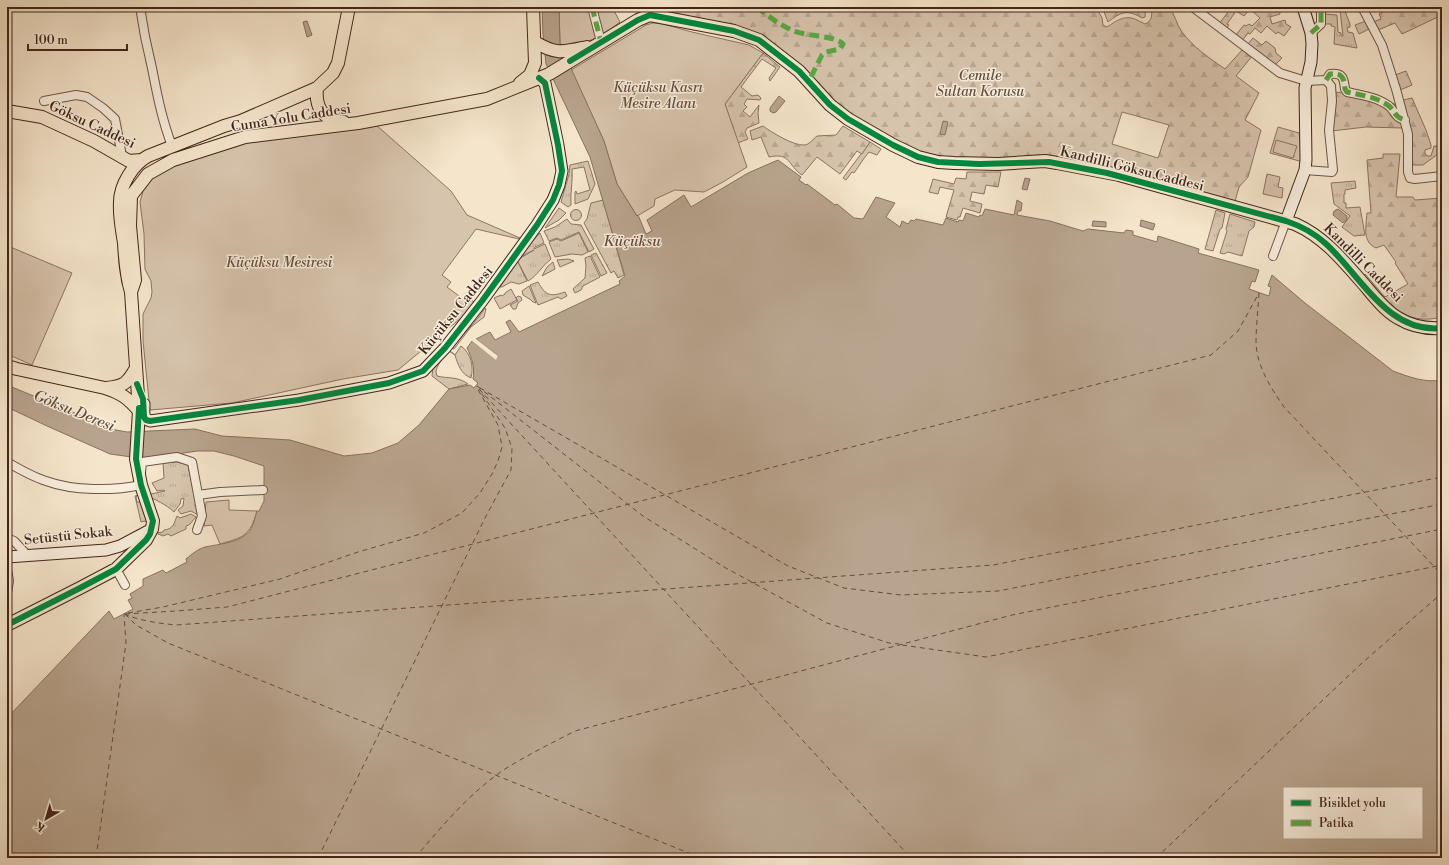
<svg xmlns="http://www.w3.org/2000/svg" width="1449" height="865" font-family="'Libre Bodoni',serif">
<style>
.grass{fill:url(#grass-tufts);stroke:#8d7463}
.forest{fill:url(#forest-firs);stroke:#8d7463;fill-rule:evenodd}
.green{fill:#d7c4ad;stroke:#8d7463}
.water{fill:#b8a48e;stroke:#89715f;fill-rule:evenodd}
.pier{fill:#f5e5cb}
.lines{fill:none;stroke-linecap:round;stroke-linejoin:round}
.ferry{stroke:#664b3c;stroke-width:1;stroke-dasharray:5 4;stroke-linecap:butt}
.street-casing{stroke:#705546;stroke-width:10}
.secondary-casing{stroke:#432519;stroke-width:13}
.primary-casing{stroke:#432519;stroke-width:14}
.street{stroke:#f8eedd;stroke-width:8}
.secondary{stroke:#f8eedd;stroke-width:11}
.primary{stroke:#f5e5cb;stroke-width:12}
.quiet{stroke:#56aa42;stroke-width:5;stroke-dasharray:10 5;stroke-linecap:butt}
.cycleway-casing{stroke:#f8eedd;stroke-width:8}
.cycleway{stroke:#00873e;stroke-width:6}
.labels{text-anchor:middle;dominant-baseline:central;stroke-width:3;stroke-linejoin:round;paint-order:stroke}
.park-label{font-size:14px;font-style:italic;fill:#684d3e;stroke:#f8eedd}
.street-label{font-size:14px;fill:#432519;stroke:#f8eedd}
.water-label{font-size:15px;font-style:italic;fill:#664b3c;stroke:#f8eedd}
</style>
<defs>
<pattern id="grass-tufts" width="24" height="20" patternUnits="userSpaceOnUse"><rect width="24" height="20" fill="#d7c4ad"/><path d="M3 7l-1-3M5 7V3M7 7l1-3M15 17l-1-3M17 17v-4M19 17l1-3" fill="none" stroke="#baa894"/></pattern>
<pattern id="forest-firs" width="22" height="20" patternUnits="userSpaceOnUse"><rect width="22" height="20" fill="#d7c4ad"/><path d="M5 1l3.5 6h-7zM16 11l3.5 6h-7z" fill="#baa894"/></pattern>
</defs>
<rect width="100%" height="100%" fill="#f5e5cb"/>
<filter id="stains"><feTurbulence type="fractalNoise" baseFrequency=".005" numOctaves="4"/><feColorMatrix values="0 0 0 0 .2 0 0 0 0 .09 0 0 0 0 .02 0 0 0 .5 -.17"/></filter>
<radialGradient id="worn" r=".72"><stop offset=".6" stop-color="#630" stop-opacity="0"/><stop offset="1" stop-color="#630" stop-opacity=".3"/></radialGradient>
<!-- grass -->
<path class="grass" d="M1340,10L1345,11L1350,24V27L1347,28L1348,32L1353,33L1357,48L1334,44L1335,27L1331,26V24H1322L1323,14L1337,15L1338,32L1341,33V36H1343Z
M1366,21L1369,29L1359,34L1355,25Z
M1406,71L1412,85L1400,90L1395,75Z
M870,142L881,149L877,155L869,152C863,159 859,166 854,173L852,172L846,180L843,178Z
M588,161L595,184L588,199L575,204V192L576,191L577,194L590,190L584,167L572,169C573,181 570,193 571,205L568,207L561,202L569,174L570,165Z
M1267,174L1280,177L1278,187L1283,188L1282,198L1263,194Z
M1355,181L1356,188L1345,190V194H1344V203H1346V208L1360,207L1365,235L1354,236L1342,227L1350,216L1334,204L1331,183Z
M603,200L624,275L618,278L614,271L611,273L584,223L587,219L591,203Z
M559,208L566,213L559,220L545,228Z
M570.5 215a5.5 5.5 0 1 1 11 0a5.5 5.5 0 1 1-11 0Z
M1216,210L1225,213L1222,228L1220,229L1213,251L1205,249Z
M1230,214L1255,222L1254,227L1249,231L1242,256L1228,252L1224,254L1220,253L1227,231L1226,229Z
M567,219L571,224L581,225L594,249L589,252L579,232L561,240L557,238L549,241L544,231L555,227Z
M540,233L544,243L535,247L534,249L545,244L551,259C542,266 537,276 528,281L517,260L534,250L516,259Z
M579,233L588,252L582,255L572,254L555,257L549,242L557,239L561,241Z
M596,253L607,273L601,276L591,255Z
M590,256L600,277L583,286L581,290L575,293L573,289L585,278L586,266L585,258Z
M568,259L574,261L560,267L557,260Z
M517,260L527,281L519,284L511,282L502,287H500Z
M553,262L555,269L542,276L547,267Z
M538,282C546,296 550,297 565,292L567,296L561,299L558,297L538,305L530,285Z
M529,286L536,303L533,302L531,300L523,295L522,291Z
M511,289L517,300L500,309L494,298L501,295L502,296L505,294V293Z
M518,296L521,297L522,300L518,303L516,309H513L510,305L518,301L516,298Z
M485,308L486,309L484,317L471,327L454,349L452,348L450,351L455,355L461,346C471,353 474,367 471,378C461,374 458,365 455,355L449,351L478,318Z
M442,359C439,364 434,370 437,376C449,379 457,376 468,384L449,389L432,376L433,367Z
M177,462L188,465L198,515L191,511L181,514L178,510L183,506L184,498L181,499L180,504L174,512C166,504 155,500 146,495L165,491L164,490L157,491L152,483L164,478L163,463Z
M138,495L136,497L137,502H141L148,521L146,522L145,521L141,522L135,496Z
M191,514L196,517L189,525L186,526V529L171,536L168,534L163,536L156,533L163,532L164,530C174,529 174,523 177,516L180,518Z"/>
<!-- forest -->
<path class="forest" d="M648,7H1096L1102,18L1103,25L1107,27C1116,21 1125,14 1137,20C1140,21 1142,23 1145,24C1153,21 1152,14 1151,7H1169C1175,14 1176,24 1182,32C1193,47 1209,58 1225,69L1243,49L1252,56L1236,76L1259,93L1245,120L1261,130L1248,177L1239,187L1235,201L1056,157L1038,155L1018,158L954,159L914,151L868,127L835,104L787,55L704,20ZM1122,112L1169,125L1158,158L1112,144Z
M1102,7H1146L1145,17L1142,18C1127,9 1121,12 1108,22Z
M1230,7H1282L1279,8L1280,14L1270,17L1272,24L1285,20L1286,24L1291,27L1284,36L1278,32L1276,34L1267,26L1261,33L1255,28L1250,34L1248,33L1242,41L1235,36L1244,25L1246,26L1249,24L1252,26L1260,18L1250,9L1244,16L1236,11L1227,24L1229,25L1226,29L1219,24L1231,8Z
M1400,7H1442V15L1402,34L1395,23L1378,30L1373,22L1381,19L1379,14L1391,8L1392,10Z
M1253,38L1262,45L1266,41L1275,48L1276,53L1282,58L1275,65L1247,45Z
M763,53L780,67L770,81L769,78L776,68L762,59L741,87L752,96L758,95L761,98L760,100L747,99L744,104L747,107L743,111L750,117L759,105L758,113L759,123L747,128L745,132L748,139L738,143L725,104Z
M1332,92C1354,92 1373,105 1395,104L1403,128L1366,127L1331,131Z
M1412,98L1426,130L1431,145V148L1425,150V154L1428,156H1431L1434,146L1442,147V151L1423,165H1412V134L1403,100Z
M763,126C771,132 794,146 804,145C809,145 813,139 817,136L836,135L843,126L870,142L862,154L857,151L840,174L817,157L802,175C788,166 791,152 769,157L761,137L752,140L750,131Z
M1278,127L1299,133L1303,162L1270,153Z
M1383,154H1400L1396,197H1413L1415,200L1442,198V317C1403,327 1386,301 1363,276L1365,274L1385,297L1408,284L1395,263L1396,262L1384,245L1376,248C1362,242 1366,226 1367,213H1371L1367,160L1383,158Z
M967,172H1001L998,187L986,185L984,194L972,192L970,201L982,204L980,213L963,208L960,217H958L957,220L946,217L954,190L940,187L938,194L929,192L933,179L954,184L956,178L966,179Z"/>
<!-- green -->
<path class="green" d="M559,7H612L620,22C605,33 595,41 576,44C570,45 566,46 560,44Z
M653,23L663,24L692,32L749,45L763,53L725,104L747,167L723,182L704,192L675,190L655,199L654,206L637,216L617,184L604,141L571,70L646,25Z
M375,124L451,191L467,215L520,238L519,239L476,229L442,275L451,282L447,287L463,299L466,297L476,303L472,309L398,370L343,379L232,403L150,410L143,341V314L151,298L152,292L151,281L145,269L144,234L140,202L143,191L149,182L160,172L241,140Z
M1276,140L1297,146L1293,158L1273,152Z
M8,246L72,273L32,365L7,354V250Z
M229,500V510L257,511C250,536 244,537 220,544L212,525L204,526L206,502Z"/>
<!-- water -->
<path class="water" d="M542,7H559L560,44L604,141L617,184L637,216L638,215L646,234L652,231L647,220L684,195L691,207L748,173L778,160L801,177L799,180L806,185L807,184L835,205L837,204L854,218L863,219L876,197L895,203L886,217L900,227L902,221L908,224L911,220L914,221L916,219L943,225L946,218L958,222L959,220L963,221L966,213L979,217L980,215L982,216L985,209L1014,215L1017,200L1022,203L1021,211H1018L1017,215L1050,221L1083,231L1088,229L1124,233L1126,230L1133,231V235L1157,242L1158,236L1199,249L1198,253L1259,270L1255,282L1252,281L1249,289L1269,296L1271,287L1268,286L1272,275L1305,303L1393,371C1409,377 1425,383 1442,380V858H7V718L109,611L114,619L133,609L128,600L132,598L130,594L143,586V579L163,570L166,573L187,562L186,559C192,554 198,549 205,547C219,544 242,543 251,529C254,523 255,517 257,511H259L264,501V466L234,456L214,451H197L146,459L110,454L47,426L7,407V385L116,430L127,432L195,429L222,436L290,440L344,456L372,453L398,443L419,425L449,389L470,385L474,388L478,383L473,379C475,368 472,358 467,348L472,341L496,359L498,356L476,339L490,332L495,340L511,332L506,322L510,320L519,332L620,284L619,281L625,276L590,157L546,64L543,34ZM1284,788H1422V838H1284Z
M307,21L312,35L307,37L303,22Z
M779,96L785,101L776,112L773,113L770,111V108Z
M943,121L948,122L945,135L940,134Z
M1025,178L1030,179L1027,190L1022,189Z
M1338,209L1347,216V220L1343,223L1333,215L1334,211Z
M1141,220L1155,224L1153,230L1140,226Z
M1093,221L1106,222V227L1092,226Z"/>
<!-- pier -->
<path class="pier" d="M476,339L498,356L496,360L472,341L474,340L496,357L474,340Z"/>
<g class="lines">
<!-- ferry -->
<path class="ferry" d="M1259,293C1258,310 1256,327 1256,343C1257,367 1271,388 1284,407L1442,575
M477,386L643,516L724,567L827,623L889,643L899,644
M480,388L788,566L844,588L901,595L998,591L1442,504
M479,389L911,858
M128,613L163,607L280,579L358,552L424,533L462,513L480,493L492,474L498,461L502,447L498,425L476,386
M124,614C141,621 157,623 176,625L993,565L1442,477
M125,614L176,611L227,607L1211,355L1238,331L1259,293
M125,614L136,625L168,643L701,858
M902,645L986,657L1442,565
M96,858L126,643L124,615
M318,858L486,516L511,470L512,448L505,428L480,391
M415,858C441,827 469,794 502,771C525,756 550,744 575,731L1012,615L1442,529
M1156,858L1362,663L1442,593"/>
<defs>
<path id="street" d="M140,7C143,28 147,48 152,68C157,94 162,120 172,146
M592,7L601,42
M644,7L646,16
M1195,7L1194,8L1280,73L1306,81L1326,80L1331,86L1332,101L1329,130L1333,170L1332,172L1305,170
M1362,7L1382,45L1396,89L1408,134V172L1410,178L1415,179L1442,176
M1311,33L1321,24V7
M1326,80L1330,74C1343,72 1344,79 1345,89L1347,92C1361,95 1377,97 1389,106C1396,112 1394,117 1405,120
M44,101L76,95L87,97L103,108L115,119L122,156
M1273,256L1286,221
M7,462C19,469 33,477 46,481C73,491 114,491 141,485
M141,472L142,462L177,457L192,462L202,516L197,530
M198,495L220,492L263,490
M7,538L14,541L28,556
M7,569L9,581L7,593
M116,569L125,585"/>
<path id="secondary" d="M1286,221L1305,170L1306,160L1305,88L1311,62L1312,44L1311,33L1303,7
M144,404C144,411 142,419 150,421L299,400L389,383L423,371L445,348L482,301L537,225L553,200L559,185L562,171L558,145L545,83L539,78
M7,557L106,550L120,546L152,529"/>
<path id="primary" d="M535,42C556,55 564,52 587,47
M520,83L530,75L535,63L533,7
M317,88C315,108 323,120 344,122
M7,111L42,117L94,141L129,161L141,160
M131,292L135,280L130,226L131,196L148,174L173,160L245,137L358,123L487,99L549,74L638,20L650,15L734,31L759,40L799,71L830,105L848,119L893,145L918,157L938,162L954,163L998,164L1045,161L1057,163L1119,175L1295,224C1325,237 1346,264 1367,288C1376,299 1386,311 1398,318C1411,326 1427,329 1442,328
M7,366L17,369L105,388C121,393 128,398 139,411
M106,388C124,386 127,384 136,368
M7,625L80,588L116,569L146,540L152,529L153,521L141,485L136,459L139,411L131,292C126,276 125,260 124,243C122,230 119,216 120,202C120,185 133,164 148,156L224,126L241,121L317,88L333,73L338,63L349,7"/>
</defs>
<!-- street casing -->
<use href="#street" class="street-casing"/>
<!-- secondary casing -->
<use href="#secondary" class="secondary-casing"/>
<!-- primary casing -->
<use href="#primary" class="primary-casing"/>
<!-- street -->
<use href="#street" class="street"/>
<!-- secondary -->
<use href="#secondary" class="secondary"/>
<!-- primary -->
<use href="#primary" class="primary"/>
<!-- quiet -->
<path class="quiet" d="M592,7L601,42
M757,7C769,17 782,27 797,32C809,36 835,36 843,44L840,49L826,52L822,55L809,81
M1311,33L1321,24V7
M1326,80L1330,74C1343,72 1344,79 1345,89L1347,92C1361,95 1377,97 1389,106C1396,112 1394,117 1405,120"/>
<defs>
<path id="cycleway" d="M570,61L638,20L650,15L734,31L759,40L799,71L830,105L848,119L893,145L918,157L938,162L979,164L1049,162L1107,173L1286,221C1301,226 1314,233 1325,243C1360,274 1387,334 1442,328
M137,384L143,399L144,417L146,420L150,421L299,400L389,383L423,371L445,348L482,301L537,225L553,200L559,185L562,171L558,145L545,83L539,78
M7,625L80,588L116,569L146,540L150,534L153,521L141,485L136,459L139,408"/>
</defs>
<!-- cycleway casing -->
<use href="#cycleway" class="cycleway-casing"/>
<!-- cycleway -->
<use href="#cycleway" class="cycleway"/>
</g>
<g class="labels">
<!-- park labels -->
<g class="park-label">
<text x="980" y="76">Cemile<tspan x="980" dy="16">Sultan Korusu</tspan></text>
<text x="658" y="88">Küçüksu Kasrı<tspan x="658" dy="16">Mesire Alanı</tspan></text>
<text x="279" y="263">Küçüksu Mesiresi</text>
</g>
<!-- street labels -->
<g class="street-label">
<text transform="translate(291 118) rotate(-9)">Cuma Yolu Caddesi</text>
<text transform="translate(92 125) rotate(25)">Göksu Caddesi</text>
<text transform="translate(1132 169) rotate(14)">Kandilli Göksu Caddesi</text>
<text transform="translate(1363 263) rotate(45)">Kandilli Caddesi</text>
<text transform="translate(456 311) rotate(-51)">Küçüksu Caddesi</text>
<text transform="translate(68 536) rotate(-6)">Setüstü Sokak</text>
</g>
<!-- water labels -->
<g class="water-label">
<text x="632" y="241">Küçüksu</text>
<text transform="translate(74 411) rotate(22)">Göksu Deresi</text>
</g>
</g>
<!-- margin -->
<rect width="1449" height="865" fill="none" stroke="#f5e5cb" stroke-width="24"/>
<rect x="8" y="8" width="1433" height="849" fill="none" stroke="#432519" stroke-width="2"/>
<rect x="12" y="12" width="1425" height="841" fill="none" stroke="#432519"/>
<!-- legend -->
<rect x="1283" y="787" width="140" height="52" fill="#f8eedd" stroke="#b09e8f"/>
<rect x="1291" y="800" width="20" height="6" fill="#00873e" stroke="#b09e8f"/>
<text x="1319" y="807" font-size="12" fill="#432519">Bisiklet yolu</text>
<rect x="1291" y="820" width="20" height="6" fill="#56aa42" stroke="#b09e8f"/>
<text x="1319" y="827" font-size="12" fill="#432519">Patika</text>
<!-- north arrow -->
<g transform="translate(46 819) rotate(218)" stroke="#f8eedd" stroke-width="3" paint-order="stroke">
<path d="M0-3L7 15L0 10L-7 15Z" fill="#432519"/>
<text y="-6" font-size="11" font-weight="bold" text-anchor="middle" fill="#432519">K</text>
</g>
<!-- scale -->
<path d="M28 44v6h99v-6" fill="none" stroke="#432519" stroke-width="2"/>
<text x="34" y="44" font-size="12" fill="#432519" stroke="#f8eedd" stroke-width="3" paint-order="stroke">100 m</text>
<rect width="100%" height="100%" filter="url(#stains)"/>
<rect width="100%" height="100%" fill="url(#worn)"/>
</svg>
